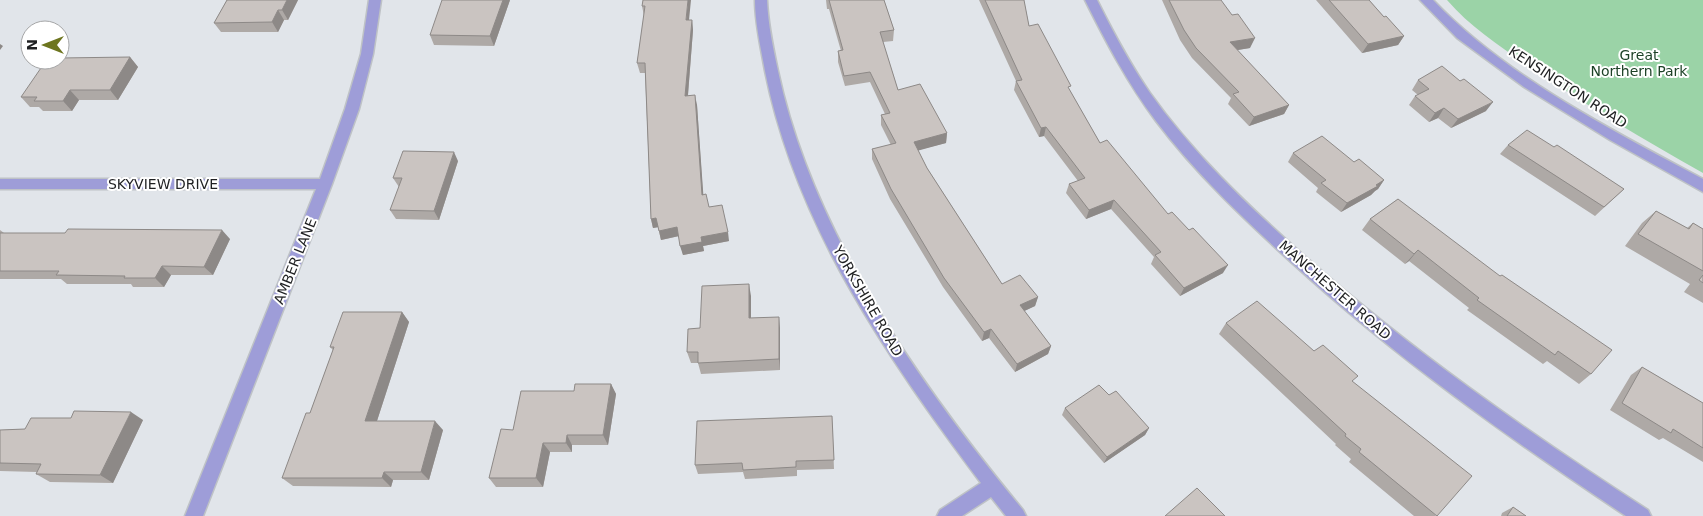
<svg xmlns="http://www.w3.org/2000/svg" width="1703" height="516" font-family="'DejaVu Sans',sans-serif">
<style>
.green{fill:#9bd3a7}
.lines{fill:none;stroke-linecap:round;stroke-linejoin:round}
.street-casing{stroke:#bec2c6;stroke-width:3}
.street{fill:#9e9dd8;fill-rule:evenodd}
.wall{fill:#aea9a6}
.shaded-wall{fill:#8d8987}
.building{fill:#cac4c1;stroke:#8d8987}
.labels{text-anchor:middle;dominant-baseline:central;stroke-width:4;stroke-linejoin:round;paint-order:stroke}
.park-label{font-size:14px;fill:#1d4227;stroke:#fff}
.street-label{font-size:14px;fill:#1f2022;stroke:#fff}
</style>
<rect width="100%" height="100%" fill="#e1e5ea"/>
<!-- green -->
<path class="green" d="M1447,0H1703V173C1644,140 1586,105 1530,67C1501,47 1470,27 1447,0Z"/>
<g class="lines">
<defs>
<path id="street" d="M369,0H381L373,54L359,109L332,184L203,516H185L316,189H0V179H320L345,109L361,54Z
M755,0H767C768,24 773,48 778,71C812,232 919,384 1023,510L1026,516H1006L991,497L962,516H937L940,510L981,483C888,359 796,226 765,71C761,48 755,24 755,0Z
M1085,0H1097C1113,32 1130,64 1150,93C1192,152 1245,203 1299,251C1408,348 1526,431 1648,510L1651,516H1626C1510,439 1396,358 1293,264C1244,219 1196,174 1156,121C1128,84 1106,42 1085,0Z
M1420,0H1433C1504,75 1613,131 1703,179V192L1610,140L1524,87L1457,38Z"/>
</defs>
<!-- street casing -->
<use href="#street" class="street-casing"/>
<!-- street -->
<use href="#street" class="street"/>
</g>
<!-- wall -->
<path class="wall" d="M227,0H298L288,20H284L278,32H221L214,23Z
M510,0L494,46L434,45L430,35Z
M643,0L689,20H692L693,30L688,96L697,105L703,195L709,207L729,241L703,246L704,251L683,255L679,236L661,240L658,227L653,228L651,219L645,73H640L637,63L644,16L642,6Z
M826,0H884L894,30L893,41L883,42L898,90L947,133L946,143L918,150L927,168L1002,284L1038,297L1035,306L1024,311L1051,346L1048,354L1015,372L989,338L982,341L943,287L890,199L872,159V149L891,145L881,125V115L885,114L870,82L845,86L838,62V51H841L829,9H827Z
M979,0H1024L1029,26L1070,91L1100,143L1223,273L1180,296L1151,264L1154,257L1111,209L1086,219L1066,193L1069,184L1078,181L1044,136L1039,137L1014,90L1016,81Z
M1162,0H1221L1250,48L1237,50L1289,105L1284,114L1249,126L1228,104L1231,98L1192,58L1180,40Z
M1316,0H1369L1384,17L1404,36L1398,45L1362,53Z
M130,57L138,67L118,100H79L72,111H43L39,107H30L21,97L49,65Z
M1418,80L1486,111L1451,128L1438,118L1429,122L1409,105L1415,96L1418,95L1412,90Z
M1508,145L1554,147L1624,189L1595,216L1500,154Z
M1293,153L1354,162L1384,180L1378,189L1375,191L1371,195L1341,212L1316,192L1318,188L1288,162Z
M458,161L439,220L396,219L390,210L399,187L393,178Z
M1398,199L1591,374L1579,384L1547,361L1543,364L1467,310L1469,308L1409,261L1405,264L1362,230L1370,219Z
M1656,211L1687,228L1693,223L1703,229V303L1684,292L1690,284L1625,246L1642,223Z
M0,230L4,233L230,239L213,275H171L164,287H133L131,284H67L61,279H0Z
M751,296V318L780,328V370L701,374L698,363H691L687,352L700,328Z
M402,312L409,322L377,421L443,430L429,480H393L391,487L293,486L282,478L310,413L333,350L330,347Z
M1226,323L1314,351L1436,516H1414L1349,462L1351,459L1335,445L1336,444L1219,334Z
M1642,367L1703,403V462L1663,438L1659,440L1610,410L1631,375Z
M611,384L616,394L608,445H572V452H550L543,487H496L489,478L513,430L574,391Z
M1109,395L1149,428L1145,435L1104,463L1062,415L1065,408Z
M832,416L834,469L797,470V476L745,479L743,472L698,474L695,465Z
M143,420L113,483L50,482L36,474L37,472L0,471V430L25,429Z
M1513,507L1526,516H1501L1502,513Z"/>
<!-- shaded-wall -->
<path class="shaded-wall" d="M287,0H298L288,20L282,10Z
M503,0H510L494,46L490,36Z
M688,0H691L688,30L686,20Z
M278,10L284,20L278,32L272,22Z
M692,20L693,30L687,106L685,96Z
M1404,36L1398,45L1362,53L1368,44Z
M1255,38L1250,48L1226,52L1230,42Z
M0,44L3,46L0,50Z
M130,57L138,67L118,100L110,90Z
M70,90L79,100L72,111L63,101Z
M695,95L697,105L704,204L702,195Z
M1493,102L1486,111L1451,128L1458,119Z
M1289,105L1284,114L1249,126L1254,117Z
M1444,108L1438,118L1429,122L1435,113Z
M1046,127L1044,136L1039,137L1041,128Z
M947,133L946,143L913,152L914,142Z
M454,152L458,161L439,220L434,211Z
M1384,180L1378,189L1375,191L1371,195L1341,212L1347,203Z
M1114,200L1111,209L1086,219L1089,210Z
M656,218L659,227L653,228L651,219Z
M677,227L679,236L661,240L659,231Z
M222,230L230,239L213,275L204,267Z
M728,232L729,241L703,246L704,251L683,255L680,246L701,237Z
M1418,250L1409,261L1405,264L1414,254Z
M1228,265L1223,273L1180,296L1184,288Z
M162,266L171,275L164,287L155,278Z
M749,284L751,296V329L749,318Z
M1038,297L1035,306L1018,314L1020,305Z
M402,312L409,322L374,430L365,421Z
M779,317L780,328V370L779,359Z
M991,329L989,338L982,341L984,332Z
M1051,346L1048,354L1015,372L1017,364Z
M611,384L616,394L608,445L603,435Z
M131,412L143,420L113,483L100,475Z
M435,421L443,430L429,480L421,472Z
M1149,428L1145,435L1104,463L1107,457Z
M567,435L572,445V452L566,443Z
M543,443L550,452L543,487L536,478Z
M384,472L393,480L391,487L382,478Z"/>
<!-- building -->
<path class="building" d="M227,0H287L282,10H278L272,22L214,23Z
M442,0H503L490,36L430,35Z
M643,0H688L686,20H692L685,96L695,95L702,195L706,194L709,207L722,205L728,232L701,237L702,242L680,246L677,227L659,231L656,218L651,219L645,63H637L645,6H642Z
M829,0H884L894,30L880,32L898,90L920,84L947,133L914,142L927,168L1002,284L1020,275L1038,297L1020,305L1051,346L1017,364L991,329L984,332L944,278L891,189L872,149L896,143L881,115L890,113L870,72L844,76L838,51L843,50Z
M985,0H1024L1029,26L1038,24L1071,86L1068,87L1100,143L1107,140L1168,214L1172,212L1189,230L1193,228L1228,265L1184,288L1155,255L1161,252L1114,200L1089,210L1069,184L1085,178L1046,127L1041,128L1016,81L1022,80Z
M1169,0H1221L1232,15L1238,14L1255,38L1230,42L1289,105L1254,117L1233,94L1239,92L1196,48L1184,30Z
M1329,0H1369L1384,17L1386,16L1404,36L1368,44Z
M130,57L110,90H70L63,101H34L37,97H21L43,65H49L52,60H60V58Z
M1442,66L1460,81L1464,79L1493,102L1458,119L1444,108L1435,113L1415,96L1429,89L1418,80Z
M1527,130L1554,147L1557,145L1624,189L1604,207L1508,145Z
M1322,136L1354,162L1359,159L1384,180L1376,185L1378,186L1347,203L1321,183L1326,180L1293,153Z
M403,151L454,152L434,211L390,210L402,178H393Z
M1398,199L1500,276L1502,275L1612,350L1591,374L1558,351L1555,355L1477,300L1479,298L1418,250L1414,254L1370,219Z
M1656,211L1689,229L1693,223L1703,229V271L1638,234Z
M68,229L222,230L204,267L162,266L155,278H124L125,276L56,275L59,271H0V233H65Z
M1703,275V283L1699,280Z
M749,284V318L779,317V359L698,363V352H687L688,329L700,328L702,286Z
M1257,301L1314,351L1323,345L1358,376L1352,381L1472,476L1437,516L1359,452L1361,449L1345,436L1346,434L1226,323Z
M343,312H402L365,421H435L421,472H384L382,478H282L306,413H310L334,347H330Z
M1642,367L1703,403V448L1673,429L1671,433L1622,403Z
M575,384H611L603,435H567L566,443H543L536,478H489L501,429L513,430L521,391H574Z
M1099,385L1109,395L1116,391L1149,428L1107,457L1065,408Z
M74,411L131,412L100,475L36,474L41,464L0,463V430L25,429L31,418H71Z
M832,416L834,460L796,461V467L743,470L742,463L695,465L697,421Z
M1197,488L1225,516H1165Z
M1513,507L1526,516H1507Z"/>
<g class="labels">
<!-- park labels -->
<g class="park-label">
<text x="1639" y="55">Great<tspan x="1639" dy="16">Northern Park</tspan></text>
</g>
<!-- street labels -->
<g class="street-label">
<text transform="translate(1568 87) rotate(33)">KENSINGTON ROAD</text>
<text x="163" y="184">SKYVIEW DRIVE</text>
<text transform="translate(295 261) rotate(-68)">AMBER LANE</text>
<text transform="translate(1335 290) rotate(41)">MANCHESTER ROAD</text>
<text transform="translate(868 301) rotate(60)">YORKSHIRE ROAD</text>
</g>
</g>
<!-- north arrow -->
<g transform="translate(45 45) rotate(270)"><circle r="24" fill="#ffffff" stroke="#a5a6a7"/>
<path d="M0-4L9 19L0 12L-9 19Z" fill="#6d751f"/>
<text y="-8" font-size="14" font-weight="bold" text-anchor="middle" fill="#1f2022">N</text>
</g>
</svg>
